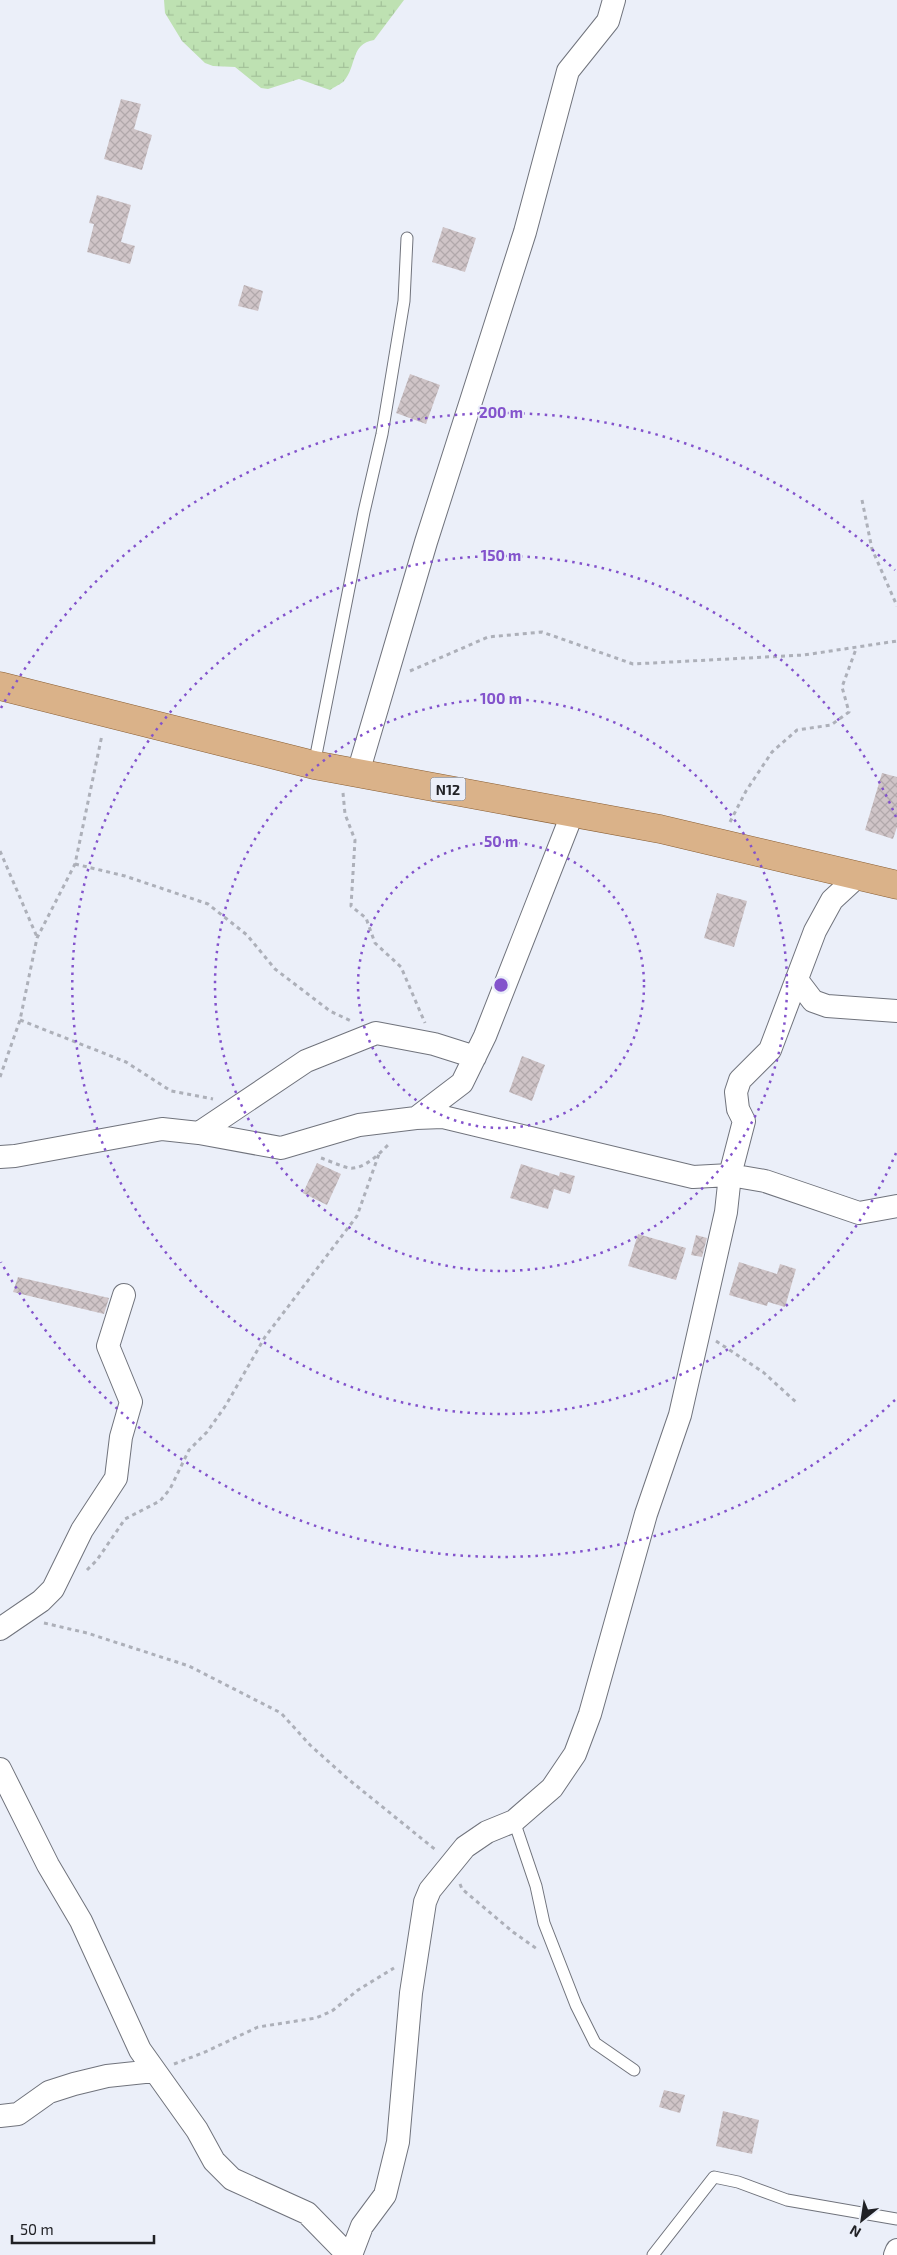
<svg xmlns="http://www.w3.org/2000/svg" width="897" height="2255" font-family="'Exo 2',sans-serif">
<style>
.wetland{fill:url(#wetland-marsh)}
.building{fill:url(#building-cross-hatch)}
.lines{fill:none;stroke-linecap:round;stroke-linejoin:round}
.service-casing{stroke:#70737c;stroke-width:13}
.minor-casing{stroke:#70737c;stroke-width:24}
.primary-casing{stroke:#895e33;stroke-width:29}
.path{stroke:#adb0b9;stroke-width:3;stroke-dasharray:4 4;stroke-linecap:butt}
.service{stroke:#fff;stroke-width:11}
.minor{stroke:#fff;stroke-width:22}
.primary{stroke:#dab289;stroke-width:28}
.ring{fill:none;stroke:#8353cc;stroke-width:2.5;stroke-dasharray:2.5 5}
.labels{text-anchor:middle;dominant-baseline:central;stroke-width:4;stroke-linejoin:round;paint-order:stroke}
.shield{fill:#ebeff9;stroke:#5d5f65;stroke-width:1}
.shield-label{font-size:14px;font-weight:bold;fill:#202125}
.centre{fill:#8353cc;stroke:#ebeff9;stroke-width:2.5}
.ring-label{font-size:15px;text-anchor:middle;font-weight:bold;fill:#8353cc;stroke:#ebeff9;stroke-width:4;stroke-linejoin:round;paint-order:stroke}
</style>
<defs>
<pattern id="wetland-marsh" width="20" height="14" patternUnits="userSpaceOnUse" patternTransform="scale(1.25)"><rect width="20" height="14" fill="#bee1b2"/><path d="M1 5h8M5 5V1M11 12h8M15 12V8" fill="none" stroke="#a3c199"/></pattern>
<pattern id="building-cross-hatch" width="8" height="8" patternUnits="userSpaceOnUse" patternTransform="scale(1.25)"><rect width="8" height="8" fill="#cfc4c7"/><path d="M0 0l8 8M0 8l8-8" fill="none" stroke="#b1a8ab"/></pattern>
</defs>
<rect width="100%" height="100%" fill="#ebeff9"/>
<!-- wetland -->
<path class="wetland" d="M164,0H404L374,40C350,44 357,66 344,81C341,84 334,87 330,90L299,79L268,89L261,88L235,67L213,66L205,63L182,41L165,13Z"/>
<!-- building -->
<path class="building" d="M121,99L141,104L134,129L152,135L142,170L104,159Z
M97,195L131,205L121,242L135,246L130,264L87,252L94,224L89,223Z
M443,227L476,238L465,272L432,262Z
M244,285L263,291L258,311L238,306Z
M410,374L440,385L426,424L396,413Z
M882,773L897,777V827L893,839L865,830Z
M717,893L747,901L734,947L704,938Z
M522,1056L545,1065L532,1101L509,1092Z
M317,1163L341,1174L327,1205L303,1193Z
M521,1164L559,1176L560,1172L575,1176L570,1194L554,1189L548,1209L510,1198Z
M638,1234L686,1248L676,1280L628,1266Z
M696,1235L707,1238L702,1257L691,1255Z
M739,1262L777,1274L780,1264L796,1269L785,1307L768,1302L767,1306L729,1295Z
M18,1277L109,1298L104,1314L13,1292Z
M664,2090L685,2095L680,2113L659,2107Z
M723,2111L759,2120L752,2154L716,2146Z"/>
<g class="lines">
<defs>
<path id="service" d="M314,765L364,512L382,434L404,301L407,238
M514,1821L536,1886L544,1923L576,2005L595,2043L634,2070
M653,2255L714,2177L738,2182L787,2200L897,2219"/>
<path id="minor" d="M358,773L426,542L525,232L568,71L608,21L614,0
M797,980L813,1001L827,1006L897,1011
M416,1118L443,1117L693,1177L730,1175L765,1181L859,1213L897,1206
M199,1133L281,1148L359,1125L416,1118L462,1083L485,1036L573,812
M0,1157L15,1156L162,1129L199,1133L306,1061L376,1033L434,1044L475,1057
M0,1629L41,1601L53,1589L82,1530L116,1478L121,1437L131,1402L108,1346L124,1295
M0,1769L48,1865L81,1921L140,2050L197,2130L214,2161L232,2179L307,2213L348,2255
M0,2116L18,2114L49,2092L74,2084L107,2076L154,2071
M351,2255L362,2226L385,2195L398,2142L411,1993L425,1902L430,1890L465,1847L487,1832L514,1821L552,1788L575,1754L590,1714L646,1514L680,1415L726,1212L730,1175L744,1121L738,1109L736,1092L740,1080L770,1050L815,931L832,900L858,876
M895,2255L897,2250"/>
<path id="primary" d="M0,686L314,765L660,829L897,885"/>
</defs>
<!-- service casing -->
<use href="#service" class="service-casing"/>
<!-- minor casing -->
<use href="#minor" class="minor-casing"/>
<!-- primary casing -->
<use href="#primary" class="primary-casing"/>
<!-- path -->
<path class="path" d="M862,500L872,549L897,606
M410,671L488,637L542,632L633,664L804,655L897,641
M343,793L345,814L355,840L351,906L366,918L375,943L401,967L425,1023
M730,822L746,791L772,752L797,730L831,725L849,712L842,687L856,649
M0,851L37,937
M75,864L125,876L208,904L247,935L275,969L330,1011L351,1021
M20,1020L126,1062L171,1091L213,1099
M0,1077L20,1020L37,938L75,864L102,735
M321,1158C330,1161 340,1166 349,1168C364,1170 380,1153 390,1143
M716,1341L763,1372L797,1403
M87,1570L97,1560L125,1519L160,1501L170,1489L189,1450L207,1432L226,1405L265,1337L357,1216L379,1154
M44,1623L87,1633L189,1666L281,1713L310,1745L348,1779L437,1851
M460,1884L462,1889L513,1932L537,1949
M174,2064L205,2052L258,2027L316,2018L332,2011L358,1990L394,1968"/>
<!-- service -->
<use href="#service" class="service"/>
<!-- minor -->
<use href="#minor" class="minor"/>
<!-- primary -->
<use href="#primary" class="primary"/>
</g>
<!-- distance rings -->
<g class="ring">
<circle cx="501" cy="985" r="143"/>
<circle cx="501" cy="985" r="286"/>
<path d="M896 1153A429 429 0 1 1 896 817"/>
<path d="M895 1400A572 572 0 0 1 1 1262M1 708A572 572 0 0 1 895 570"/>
</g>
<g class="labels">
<!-- shield labels -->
<rect class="shield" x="430.5" y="777.5" width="35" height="23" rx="4"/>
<g class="shield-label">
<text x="448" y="789">N12</text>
</g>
</g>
<circle cx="501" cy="985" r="8" class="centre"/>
<g class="ring-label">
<text x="501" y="418">200 m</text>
<text x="501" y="561">150 m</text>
<text x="501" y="704">100 m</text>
<text x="501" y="847">50 m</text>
</g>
<!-- north arrow -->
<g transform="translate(862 2220) rotate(210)" stroke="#ebeff9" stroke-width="4" paint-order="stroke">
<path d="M0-4L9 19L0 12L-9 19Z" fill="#202125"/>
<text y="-8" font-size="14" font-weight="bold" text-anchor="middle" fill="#202125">N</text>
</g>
<!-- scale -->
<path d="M12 2235v8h142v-8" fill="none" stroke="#202125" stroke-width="2.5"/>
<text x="20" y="2235" font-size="15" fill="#202125" stroke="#ebeff9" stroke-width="4" paint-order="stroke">50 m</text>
</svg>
